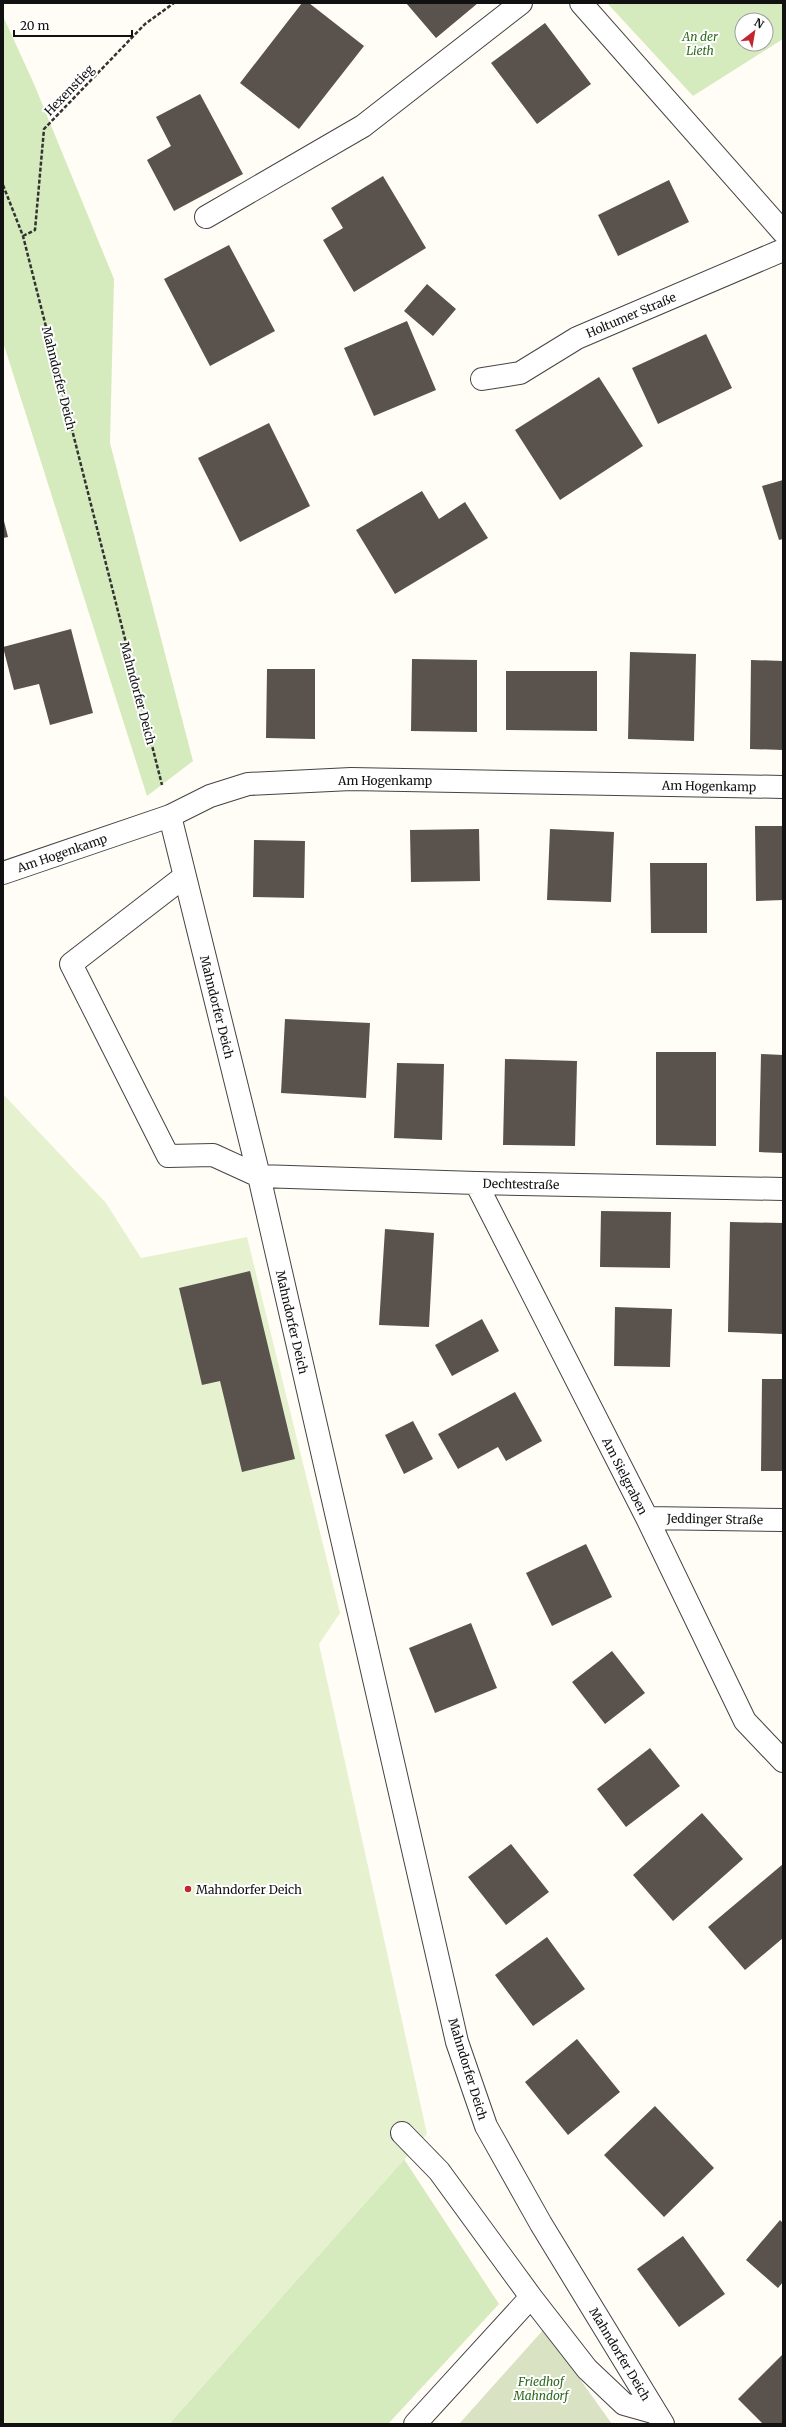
<svg xmlns="http://www.w3.org/2000/svg" width="786" height="2427" font-family="Merriweather,serif">
<style>
.green{fill:#d5ebbd;fill-rule:evenodd}
.cemetery{fill:#d9e3c4}
.pitch{fill:#e6f2cf}
.building{fill:#5a524d}
.lines{fill:none;stroke-linecap:round;stroke-linejoin:round}
.minor-casing{stroke:#444;stroke-width:24}
.path{stroke:#333;stroke-width:2.5;stroke-dasharray:4 2;stroke-linecap:butt}
.minor{stroke:#fff;stroke-width:22}
.poi-dot{fill:#c4262e;stroke:#fff;stroke-width:1.5}
.labels{text-anchor:middle;dominant-baseline:central;stroke-width:4;stroke-linejoin:round;paint-order:stroke}
.park-label{font-size:12px;font-style:italic;fill:#2f6b1f;stroke:#fff}
.street-label{font-size:12px;fill:#111;stroke:#fff}
.poi-label{font-size:12px;fill:#111;stroke:#fff;text-anchor:start}
</style>
<rect width="100%" height="100%" fill="#fffdf5"/>
<!-- green -->
<path class="green" d="M607,3H783V39L693,96ZM742,20H766V44H742Z
M3,16L34,84L114,279L110,443L193,761L147,796L3,342Z
M404,2159L499,2304L388,2424H169Z"/>
<!-- cemetery -->
<path class="cemetery" d="M544,2329L612,2424H459Z"/>
<!-- pitch -->
<path class="pitch" d="M3,1094L106,1203L141,1258L247,1237L340,1613L319,1644L427,2134L169,2424H3Z"/>
<!-- building -->
<path class="building" d="M302,3H309L364,46L299,129L240,83Z
M406,3H478L436,38Z
M545,23L591,84L537,124L491,63Z
M200,94L243,174L174,211L147,160L171,146L156,117Z
M383,176L426,248L354,292L323,240L343,228L331,208Z
M669,180L689,222L618,256L598,215Z
M229,245L275,331L210,366L164,279Z
M427,284L456,309L433,336L404,311Z
M407,321L436,390L374,416L344,348Z
M706,334L732,388L658,424L632,368Z
M599,377L643,446L560,500L515,430Z
M269,423L310,506L240,542L198,458Z
M783,480V539L779,540L762,486Z
M422,491L439,519L465,502L488,538L395,594L356,530Z
M3,517L8,537L3,538Z
M71,629L93,713L50,725L39,684L14,690L3,647Z
M630,652L696,654L694,741L628,739Z
M412,659L477,660V732L411,731Z
M751,660L783,661V750L750,749Z
M267,669H315V739L266,738Z
M506,671H597V731L506,730Z
M755,826H783V900L756,901Z
M479,829L480,881L411,882L410,830Z
M550,829L614,832L611,902L547,900Z
M254,840L305,841L304,898L253,897Z
M650,863H707V933H651Z
M285,1019L370,1023L366,1098L281,1093Z
M656,1052H716V1146L656,1145Z
M761,1054L783,1055V1153L759,1152Z
M505,1059L577,1061L575,1146L503,1145Z
M397,1063L444,1064L442,1140L394,1138Z
M601,1211L671,1212L670,1268L600,1267Z
M730,1222L783,1223V1334L728,1332Z
M385,1229L434,1233L429,1327L379,1325Z
M250,1271L295,1459L242,1472L220,1381L202,1385L179,1288Z
M615,1307L672,1309L670,1367L614,1366Z
M482,1319L499,1351L452,1376L435,1345Z
M762,1379H783V1471H761Z
M515,1392L542,1441L506,1461L498,1447L458,1469L438,1434Z
M413,1421L433,1459L404,1474L385,1435Z
M586,1544L612,1597L552,1626L526,1573Z
M471,1623L497,1688L435,1713L409,1648Z
M612,1651L645,1693L605,1724L572,1682Z
M650,1748L680,1786L626,1827L597,1789Z
M702,1813L743,1859L673,1921L633,1875Z
M511,1844L549,1892L506,1925L468,1877Z
M783,1864V1938L745,1970L708,1927Z
M547,1937L585,1989L533,2026L495,1975Z
M577,2039L620,2092L568,2135L525,2082Z
M655,2106L714,2168L664,2217L604,2155Z
M780,2220L783,2223V2282L778,2288L746,2260Z
M683,2236L725,2294L679,2327L637,2269Z
M783,2354V2424H763L738,2399Z"/>
<g class="lines">
<defs>
<path id="minor" d="M581,3L783,232
M206,217L363,126L521,3
M482,379L520,373L577,338L783,250
M170,816L259,1176L457,2042L486,2126L541,2224L663,2424
M3,873L170,816L210,796L248,784L351,779L783,787
M185,876L71,964L168,1156L213,1155L259,1176L476,1183L783,1189
M476,1183L647,1518L745,1721L783,1761
M647,1518L783,1520
M402,2133L439,2171L531,2297
M415,2424L531,2297L587,2369L624,2404L656,2413"/>
</defs>
<!-- minor casing -->
<use href="#minor" class="minor-casing"/>
<!-- path -->
<path class="path" d="M3,185L23,236L162,785
M23,236L35,230L44,129L145,24L174,3"/>
<!-- minor -->
<use href="#minor" class="minor"/>
</g>
<!-- markers -->
<circle class="poi-dot" cx="188" cy="1889" r="4"/>
<g class="labels">
<!-- park labels -->
<g class="park-label">
<text x="700" y="36">An der<tspan x="700" dy="14">Lieth</tspan></text>
<text x="541" y="2381">Friedhof<tspan x="541" dy="14">Mahndorf</tspan></text>
</g>
<!-- street labels -->
<g class="street-label">
<text transform="translate(69 90) rotate(-46)">Hexenstieg</text>
<text transform="translate(631 315) rotate(-23)">Holtumer Straße</text>
<text transform="translate(59 378) rotate(76)">Mahndorfer Deich</text>
<text transform="translate(138 693) rotate(75)">Mahndorfer Deich</text>
<text x="385" y="780">Am Hogenkamp</text>
<text transform="translate(709 786) rotate(1)">Am Hogenkamp</text>
<text transform="translate(62 853) rotate(-19)">Am Hogenkamp</text>
<text transform="translate(217 1007) rotate(76)">Mahndorfer Deich</text>
<text transform="translate(521 1184) rotate(1)">Dechtestraße</text>
<text transform="translate(292 1322) rotate(77)">Mahndorfer Deich</text>
<text transform="translate(625 1476) rotate(63)">Am Sielgraben</text>
<text transform="translate(715 1519) rotate(1)">Jeddinger Straße</text>
<text transform="translate(468 2069) rotate(73)">Mahndorfer Deich</text>
<text transform="translate(620 2354) rotate(59)">Mahndorfer Deich</text>
</g>
<!-- poi labels -->
<g class="poi-label">
<text x="196" y="1889">Mahndorfer Deich</text>
</g>
</g>
<!-- border -->
<rect width="786" height="2427" fill="none" stroke="#111111" stroke-width="8"/>
<!-- north arrow -->
<g transform="translate(754 32) rotate(31)"><circle r="19" fill="#ffffff" stroke="#a0a0a0"/>
<path d="M0-3L7 15L0 10L-7 15Z" fill="#c4262e"/>
<text y="-6" font-size="11" font-weight="bold" text-anchor="middle" fill="#111111">N</text>
</g>
<!-- scale -->
<path d="M14 30v6h118v-6" fill="none" stroke="#111111" stroke-width="2"/>
<text x="20" y="30" font-size="12" fill="#111111" stroke="#ffffff" stroke-width="3" paint-order="stroke">20 m</text>
</svg>
